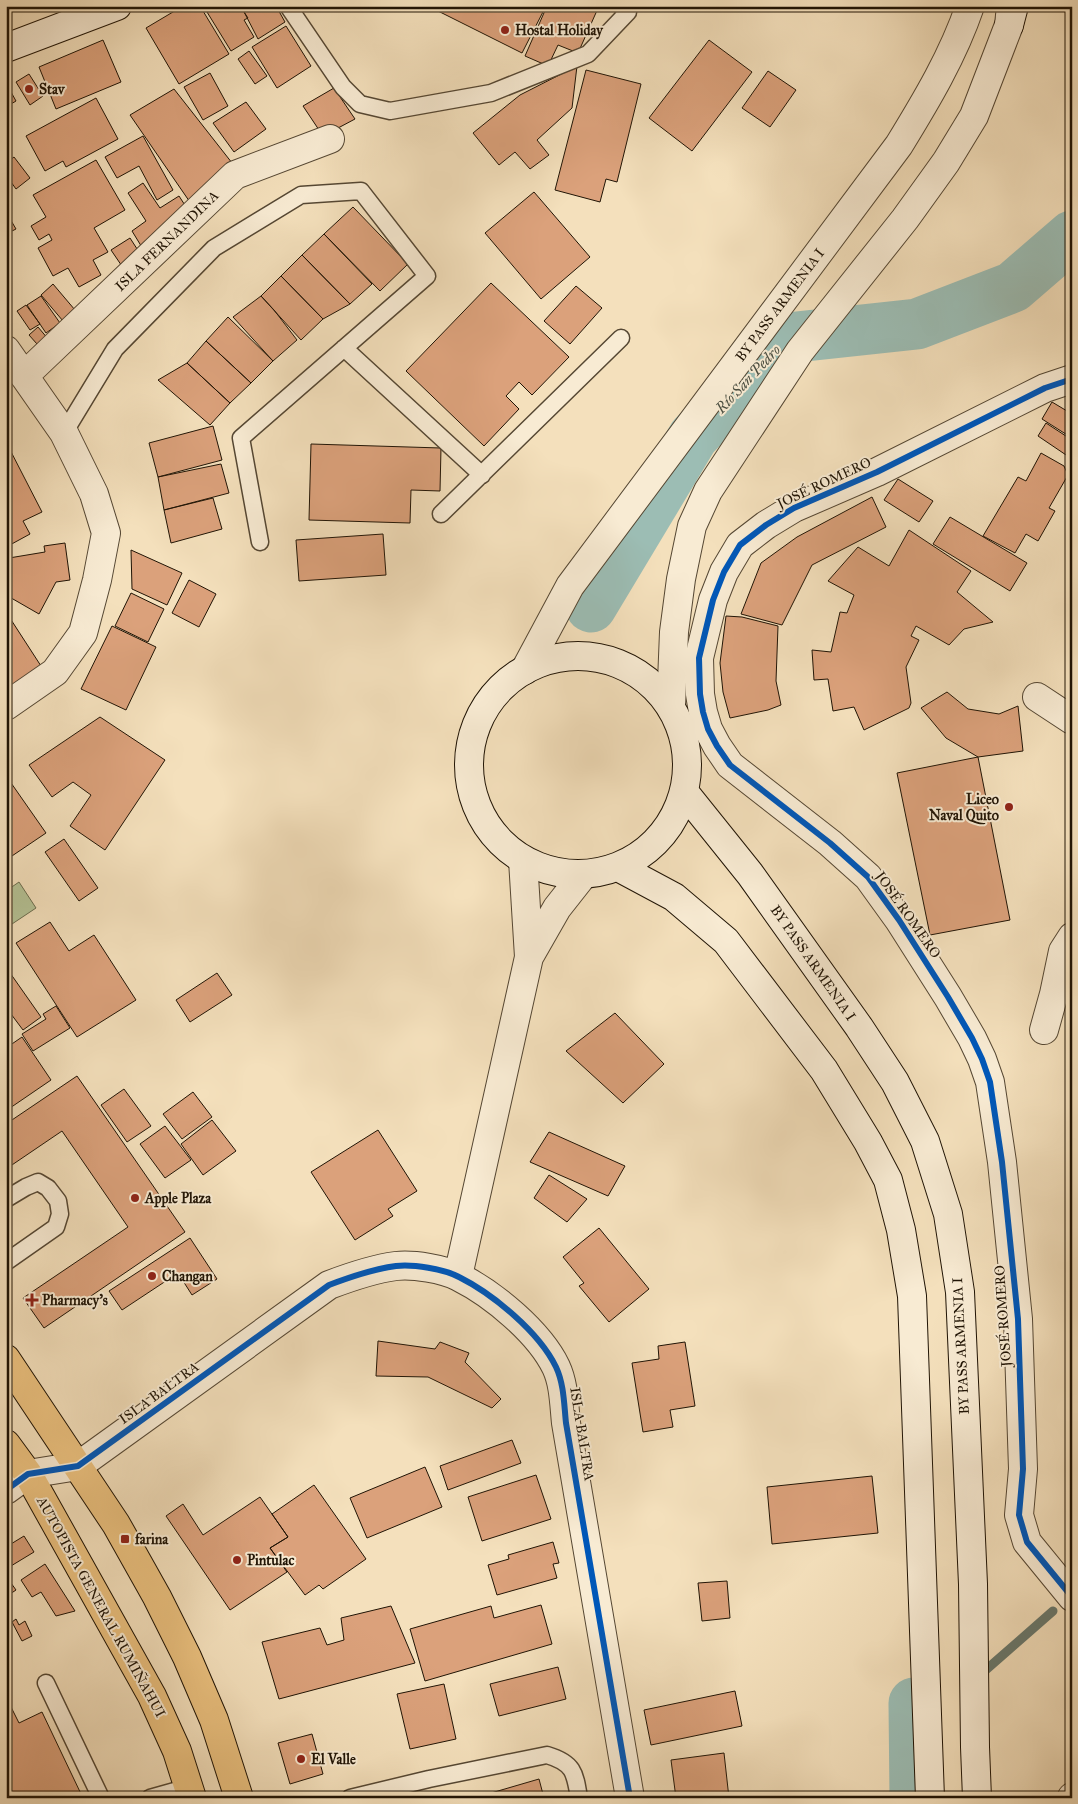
<svg xmlns="http://www.w3.org/2000/svg" width="1078" height="1804" font-family="'IM FELL Great Primer',serif">
<style>
.green{fill:#b5c396;stroke:#6a6c4e}
.lines{fill:none;stroke-linecap:round;stroke-linejoin:round}
.stream{stroke:#6a796e;stroke-width:9}
.river{stroke:#9cbdb4;stroke-width:51}
.building{fill:#dba17b;stroke:#201405}
.service-casing{stroke:#554733;stroke-width:19}
.minor-casing{stroke:#554733;stroke-width:30}
.tertiary-casing{stroke:#554733;stroke-width:30}
.secondary-casing{stroke:#201405;stroke-width:30}
.trunk-casing{stroke:#201405;stroke-width:30}
.service{stroke:#f8ebd3;stroke-width:16}
.minor{stroke:#f8ebd3;stroke-width:28}
.tertiary{stroke:#f8ebd3;stroke-width:28}
.secondary{stroke:#f8ebd3;stroke-width:28}
.trunk{stroke:#eac07e;stroke-width:28}
.cycleway-casing{stroke:#f8ebd3;stroke-width:9}
.cycleway{stroke:#0057b8;stroke-width:6}
.poi-dot{fill:#8f2418;stroke:#f8ebd3;stroke-width:2}
.labels{text-anchor:middle;dominant-baseline:central;stroke-width:4;stroke-linejoin:round;paint-order:stroke}
.poi-label{font-size:14px;font-weight:bold;fill:#201405;stroke:#f8ebd3;text-anchor:start}
.street-label{font-size:14px;fill:#201405;stroke:#f8ebd3}
.water-label{font-size:15px;font-style:italic;fill:#4b4f42;stroke:#f8ebd3}
</style>
<rect width="100%" height="100%" fill="#f4e0bc"/>
<filter id="stains"><feTurbulence type="fractalNoise" baseFrequency=".004" numOctaves="4"/><feColorMatrix values="0 0 0 0 .2 0 0 0 0 .09 0 0 0 0 .02 0 0 0 .5 -.17"/></filter>
<radialGradient id="worn" r=".72"><stop offset=".6" stop-color="#630" stop-opacity="0"/><stop offset="1" stop-color="#630" stop-opacity=".3"/></radialGradient>
<!-- green -->
<path class="green" d="M19,882L36,908L6,928V891Z"/>
<g class="lines">
<!-- stream -->
<path class="stream" d="M980,1675L1053,1611"/>
<!-- river -->
<path class="river" d="M591,607L693,437L787,338L917,324L1013,287L1072,236
M914,1703L915,1798"/>
</g>
<!-- building -->
<path class="building" d="M183,6H200L229,54L179,84L146,28Z
M216,6H240L248,18L244,20L254,37L231,51L207,12Z
M241,6H276L285,22L258,39Z
M428,6H546L522,53Z
M547,6H599L578,53L558,45L548,66L525,56Z
M286,26L311,66L277,88L252,47Z
M103,40L121,82L56,109L39,67Z
M709,40L752,72L692,151L649,118Z
M249,51L267,76L255,84L238,59Z
M577,66L572,108L537,140L549,155L530,169L515,152L499,165L473,133L520,95Z
M586,70L641,84L617,182L606,179L600,202L555,190Z
M768,71L796,90L770,127L742,108Z
M210,73L228,106L203,120L184,87Z
M29,74L43,96L30,105L16,82Z
M6,83L16,101L6,107Z
M334,88L355,119L323,136L303,106Z
M174,89L236,168L194,208L130,115Z
M96,98L118,139L66,167L63,161L45,171L26,136Z
M246,102L266,129L234,152L213,123Z
M143,136L173,190L157,200L139,166L117,178L105,157Z
M14,157L30,178L16,189L6,175V163Z
M96,160L125,210L94,228L108,252L93,260L101,275L79,287L68,268L53,276L38,248L52,240L49,234L39,240L31,226L46,217L33,195Z
M143,183L160,208L179,196L192,216L143,249L132,231L146,221L128,193Z
M534,192L590,257L541,299L485,233Z
M353,207L408,264L380,291L324,234Z
M6,212L16,229L6,234Z
M324,234L372,284L350,304L302,255Z
M130,238L141,255L128,275L111,250Z
M302,255L350,304L323,319L281,276Z
M281,276L323,319L301,340L261,296Z
M491,283L569,357L532,395L519,382L506,396L519,409L484,446L406,371Z
M53,284L75,310L63,321L41,295Z
M576,286L602,308L570,344L544,321Z
M41,296L60,323L46,333L27,305Z
M261,296L274,310L297,340L273,361L233,317Z
M26,305L40,324L30,330L17,311Z
M228,317L273,361L251,383L206,341Z
M38,327L54,346L45,353L29,335Z
M206,341L251,383L230,403L187,363Z
M187,363L230,403L210,425L158,380Z
M1052,402L1072,414V438L1042,419Z
M1046,423L1072,440V459L1038,436Z
M213,426L222,460L158,477L149,443Z
M6,442L42,512L23,521L30,534L8,546L6,543Z
M311,444L441,448L440,491L411,490L410,523L309,520Z
M1041,453L1064,466L1068,475L1049,508L1055,511L1038,541L1026,534L1015,553L983,536L1018,477L1026,481Z
M221,464L229,493L164,510L158,477Z
M898,479L933,501L919,522L884,500Z
M872,497L886,527L812,565L782,625L741,614L761,563L797,537Z
M213,498L222,529L171,543L164,510Z
M950,517L1027,563L1010,591L933,544Z
M909,530L971,571L957,592L993,622L964,629L949,645L916,626L911,636L919,640L906,667L911,703L909,708L864,730L854,707L833,711L828,679L814,680L812,650L831,652L840,612L847,613L854,595L828,581L858,547L889,566Z
M383,534L386,575L299,581L296,540Z
M65,543L70,580L56,582L39,614L6,595V570L9,558L45,552L44,546Z
M131,550L182,573L167,605L132,589Z
M189,580L216,594L199,627L172,613Z
M131,593L164,609L148,642L115,626Z
M6,612L41,666L6,693Z
M726,616L742,617L778,626L776,681L781,705L768,710L730,718L723,692L720,663Z
M112,626L156,647L126,710L81,689Z
M947,692L968,709L999,714L1018,706L1023,751L978,757L946,738L921,708Z
M100,717L165,760L105,850L70,826L91,795L73,782L52,797L29,765Z
M978,757L1010,920L930,935L897,773Z
M9,780L46,833L6,860V781Z
M64,839L98,888L79,901L45,852Z
M50,922L69,951L94,935L136,1000L77,1037L16,943Z
M8,970L41,1017L23,1030L8,1010L6,1011V972Z
M217,973L232,995L190,1022L176,1000Z
M56,1006L70,1028L33,1051L22,1034L46,1019L43,1014Z
M615,1013L664,1064L623,1103L566,1051Z
M22,1037L51,1080L10,1108L6,1102V1048Z
M77,1076L185,1232L44,1328L23,1298L128,1227L62,1131L6,1169V1124Z
M124,1089L151,1126L127,1142L101,1105Z
M193,1092L212,1117L182,1139L163,1114Z
M212,1120L236,1151L203,1175L181,1144Z
M165,1126L191,1160L165,1178L140,1144Z
M378,1130L417,1191L388,1209L393,1216L355,1240L311,1172Z
M549,1132L625,1166L608,1196L530,1162Z
M549,1175L587,1199L567,1222L534,1198Z
M599,1228L649,1289L609,1322L579,1286L584,1283L563,1257Z
M190,1238L217,1279L192,1295L178,1273L122,1310L109,1291Z
M378,1341L435,1349L440,1342L469,1353L465,1362L501,1399L492,1408L428,1377L376,1376Z
M685,1342L695,1406L670,1410L673,1427L643,1432L632,1363L659,1359L658,1346Z
M512,1440L521,1463L448,1490L440,1466Z
M425,1467L442,1507L367,1538L350,1498Z
M536,1475L551,1519L482,1541L468,1497Z
M872,1476L878,1533L772,1544L767,1487Z
M314,1485L366,1559L323,1589L319,1585L305,1595L270,1548L288,1537L272,1514Z
M260,1497L288,1537L270,1548L287,1572L230,1610L166,1516L183,1504L203,1535Z
M24,1536L34,1552L6,1569V1547Z
M553,1542L559,1563L553,1564L557,1578L497,1595L488,1565L509,1559L508,1555Z
M45,1564L75,1611L56,1616L41,1592L32,1597L21,1580Z
M6,1576L16,1590L7,1596L6,1594Z
M727,1581L730,1618L702,1621L698,1583Z
M541,1605L552,1644L425,1681L410,1629L491,1606L494,1618Z
M391,1606L415,1663L279,1699L262,1642L320,1628L327,1645L344,1640L341,1618Z
M16,1619L19,1625L25,1621L32,1636L22,1641L12,1622Z
M558,1667L566,1699L499,1716L490,1684Z
M444,1684L456,1739L410,1749L397,1694Z
M735,1691L742,1726L651,1745L644,1710Z
M8,1701L19,1723L42,1712L82,1796L78,1798H10L6,1789V1702Z
M312,1734L323,1774L290,1784L278,1743Z
M724,1753L729,1798H676L671,1760Z
M539,1779L544,1798H474Z"/>
<g class="lines">
<defs>
<path id="service" d="M288,6L343,87L360,104L390,111L491,93L588,54L628,12L621,6
M344,348L482,475
M64,433L115,349L214,248L301,195L361,191L427,276L241,438L260,542
M441,514L621,338
M6,1199L26,1187L38,1182L48,1188L58,1201L60,1214L56,1227L6,1262
M46,1683L101,1798
M150,1798L189,1787
M350,1798L429,1779L547,1755C574,1763 575,1773 579,1798"/>
<path id="minor" d="M6,350L64,433L94,494L106,533L97,580L83,633L55,672L6,706
M24,376L235,175L330,139
M1072,379L1045,388L877,472L794,508L766,525L740,545L724,572L713,600L699,658L700,694L703,712L708,729L717,746L730,765L830,843L868,877L899,920L948,997L972,1038L982,1059L990,1082L1002,1162L1018,1319L1023,1469L1019,1515L1027,1542L1072,1597
M1037,697L1072,720
M529,957L557,908L583,875
M1044,1030L1054,994L1063,951L1072,937
M458,1276L529,957L523,860
M6,1490L28,1474L78,1466L329,1285C350,1277 373,1269 396,1266C413,1264 444,1269 459,1277C493,1294 539,1332 556,1367C564,1384 564,1404 566,1423L630,1798
M1072,1798V1797"/>
<path id="tertiary" d="M525,670L570,586L899,145C926,101 953,56 970,6
M671,707L674,632L681,579L692,526L708,491L800,351L905,219L946,162L974,116L1009,25L1011,6"/>
<path id="secondary" d="M1009,25L1014,6
M6,48L117,6
M469 765a109 109 0 1 1 218 0a109 109 0 1 1-218 0Z
M685,793L750,874L859,1027L895,1082L925,1141L948,1214L960,1292L973,1584L975,1747L977,1798
M618,867L674,897L726,941L824,1070L868,1142L888,1180L901,1230L912,1296L930,1798"/>
<path id="trunk" d="M6,1359L116,1524L157,1597L187,1657L214,1720L239,1798
M6,1444L28,1474L152,1696L177,1751L192,1798"/>
</defs>
<!-- service casing -->
<use href="#service" class="service-casing"/>
<!-- minor casing -->
<use href="#minor" class="minor-casing"/>
<!-- tertiary casing -->
<use href="#tertiary" class="tertiary-casing"/>
<!-- secondary casing -->
<use href="#secondary" class="secondary-casing"/>
<!-- trunk casing -->
<use href="#trunk" class="trunk-casing"/>
<!-- service -->
<use href="#service" class="service"/>
<!-- minor -->
<use href="#minor" class="minor"/>
<!-- tertiary -->
<use href="#tertiary" class="tertiary"/>
<!-- secondary -->
<use href="#secondary" class="secondary"/>
<!-- trunk -->
<use href="#trunk" class="trunk"/>
<defs>
<path id="cycleway" d="M1072,379L1045,388L877,472L794,508L766,525L740,545L724,572L713,600L699,658L700,694L703,712L708,729L717,746L730,765L830,843L868,877L899,920L948,997L972,1038L982,1059L990,1082L1002,1162L1018,1319L1023,1469L1019,1515L1027,1542L1072,1597
M6,1490L28,1474L78,1466L329,1285C350,1277 373,1269 396,1266C413,1264 444,1269 459,1277C493,1294 539,1332 556,1367C564,1384 564,1404 566,1423L630,1798"/>
</defs>
<!-- cycleway casing -->
<use href="#cycleway" class="cycleway-casing"/>
<!-- cycleway -->
<use href="#cycleway" class="cycleway"/>
</g>
<!-- markers -->
<g class="poi-dot">
<circle cx="505" cy="30" r="5"/>
<circle cx="29" cy="89" r="5"/>
<circle cx="1009" cy="807" r="5"/>
<circle cx="135" cy="1198" r="5"/>
<circle cx="152" cy="1276" r="5"/>
<path d="M29.5 1292.5h5v5h5v5h-5v5h-5v-5h-5v-5h5z"/>
<rect x="120" y="1534" width="10" height="10" rx="2.5"/>
<circle cx="237" cy="1560" r="5"/>
<circle cx="301" cy="1759" r="5"/>
</g>
<g class="labels">
<!-- poi labels -->
<g class="poi-label">
<text x="515" y="30">Hostal Holiday</text>
<text x="39" y="89">Stav</text>
<text x="999" y="799" text-anchor="end">Liceo<tspan x="999" dy="16">Naval Quito</tspan></text>
<text x="145" y="1198">Apple Plaza</text>
<text x="162" y="1276">Changan</text>
<text x="42" y="1300">Pharmacy's</text>
<text x="135" y="1539">farina</text>
<text x="247" y="1560">Pintulac</text>
<text x="311" y="1759">El Valle</text>
</g>
<!-- street labels -->
<g class="street-label">
<text transform="translate(167 241) rotate(-44)">ISLA FERNANDINA</text>
<text transform="translate(780 305) rotate(-53)">BY PASS ARMENIA I</text>
<text transform="translate(824 483) rotate(-25)">JOSÉ ROMERO</text>
<text transform="translate(908 915) rotate(55)">JOSÉ ROMERO</text>
<text transform="translate(813 963) rotate(55)">BY PASS ARMENIA I</text>
<text transform="translate(1003 1316) rotate(-94)">JOSÉ ROMERO</text>
<text transform="translate(961 1346) rotate(-93)">BY PASS ARMENIA I</text>
<text transform="translate(159 1393) rotate(-36)">ISLA BALTRA</text>
<text transform="translate(582 1434) rotate(81)">ISLA BALTRA</text>
<text transform="translate(101 1607) rotate(61)">AUTOPISTA GENERAL RUMIÑAHUI</text>
</g>
<!-- water labels -->
<g class="water-label">
<text transform="translate(748 379) rotate(-47)">Río San Pedro</text>
</g>
</g>
<!-- margin -->
<rect width="1078" height="1804" fill="none" stroke="#f4e0bc" stroke-width="25"/>
<rect x="8" y="8" width="1063" height="1789" fill="none" stroke="#201405" stroke-width="2.5"/>
<rect x="12" y="12" width="1053" height="1779" fill="none" stroke="#201405"/>
<rect width="100%" height="100%" filter="url(#stains)"/>
<rect width="100%" height="100%" fill="url(#worn)"/>
</svg>
